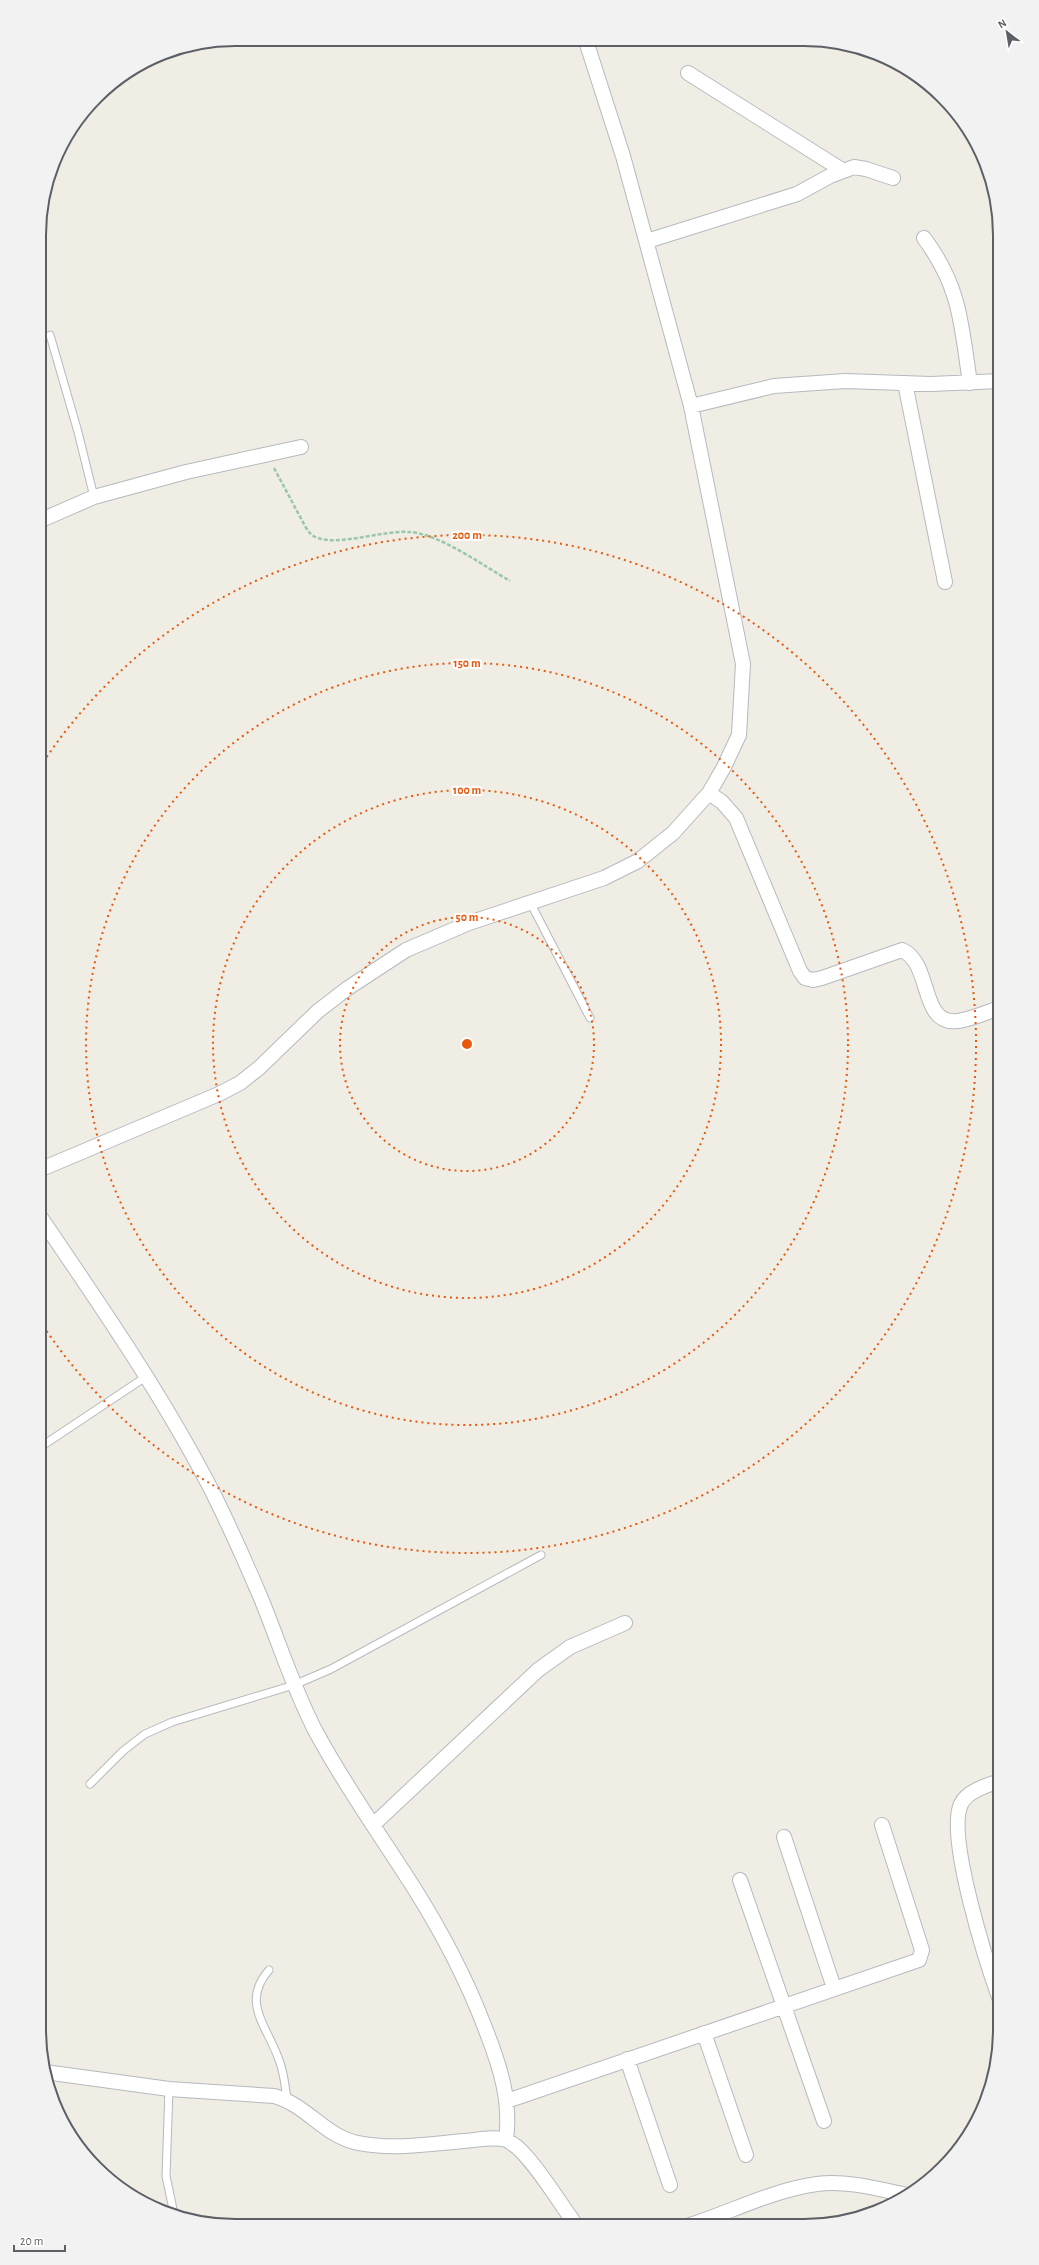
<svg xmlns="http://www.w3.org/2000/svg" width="1039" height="2265" font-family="'Alegreya Sans',sans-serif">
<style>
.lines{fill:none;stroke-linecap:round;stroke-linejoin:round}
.service-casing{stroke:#b6b9be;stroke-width:9}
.minor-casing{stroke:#b6b9be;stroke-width:16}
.path{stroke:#99c7a9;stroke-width:2.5;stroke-dasharray:4 2;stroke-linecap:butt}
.service{stroke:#fff;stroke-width:7}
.minor{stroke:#fff;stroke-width:14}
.ring{fill:none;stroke:#e8590c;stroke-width:2;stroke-dasharray:2 4}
.rim{fill:none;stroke:#5c5f65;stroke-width:2}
.centre{fill:#e8590c;stroke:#fff;stroke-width:2}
.ring-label{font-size:12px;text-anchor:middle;font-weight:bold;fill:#e8590c;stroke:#fff;stroke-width:4;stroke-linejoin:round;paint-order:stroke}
</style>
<rect width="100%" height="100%" fill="#efede4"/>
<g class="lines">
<defs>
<path id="service" d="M50,335L78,432L94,497
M530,902L590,1018
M39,1448L147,1376
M90,1784L123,1751L145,1734L172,1722L294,1685L331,1669L541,1555
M269,1970C240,2003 268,2027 279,2060C284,2072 285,2086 287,2099
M169,2089L166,2176L174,2214"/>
<path id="minor" d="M688,73L842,170
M924,238C961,288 961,324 970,383
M647,241L797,194L830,176L854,167L866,169L893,178
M905,383L945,582
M691,406L774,386L845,381L931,384L1000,381
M39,521L94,497L186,472L301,447
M709,793L722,802L736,818L800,971L805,978L813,980L822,978L902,950C933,964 919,1026 958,1021C972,1019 987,1012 1000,1008
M39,1170L219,1094L240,1083L259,1068L318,1011L348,988L406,950L469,923L604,878L638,861L673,833L709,793L724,767L739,735L743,664L691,406L623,156L586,41
M39,1215C100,1305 162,1394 212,1491C229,1525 245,1561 260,1596C279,1642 293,1688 316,1732C345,1786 381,1836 414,1888C443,1934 468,1982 487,2033C501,2069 511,2102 506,2140
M373,1825L538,1670L570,1647L625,1623
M784,1837L834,1988
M740,1880L824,2121
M1000,2000C987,1964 946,1836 961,1804C967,1791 988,1785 1000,1781
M704,2033L746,2155
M627,2059L670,2185
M45,2072L169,2089L274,2096C307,2105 324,2136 358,2143C393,2150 429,2144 464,2141C477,2140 495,2136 507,2140C510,2142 514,2145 517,2147C537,2165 559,2202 576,2225
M507,2101L919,1960L922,1950L882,1825
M690,2225C731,2212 773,2190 817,2184C847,2180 878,2189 907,2195"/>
</defs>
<!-- service casing -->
<use href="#service" class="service-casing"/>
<!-- minor casing -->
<use href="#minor" class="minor-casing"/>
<!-- path -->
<path class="path" d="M274,468L305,526C309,532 311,536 318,538C340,546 383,530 409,532C438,533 484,566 510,581"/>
<!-- service -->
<use href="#service" class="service"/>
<!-- minor -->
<use href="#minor" class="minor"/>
</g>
<!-- distance rings -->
<g class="ring">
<circle cx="467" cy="1044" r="127"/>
<circle cx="467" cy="1044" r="254"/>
<circle cx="467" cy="1044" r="381"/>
<path d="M40 767A509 509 0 1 1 40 1321"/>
</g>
<!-- crop -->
<path d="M0 0H1039V2265H0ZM235 46H804A189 189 0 0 1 993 235V2030A189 189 0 0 1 804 2219H235A189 189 0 0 1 46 2030V235A189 189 0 0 1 235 46Z" fill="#f2f2f3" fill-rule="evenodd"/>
<path class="rim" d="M235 46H804A189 189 0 0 1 993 235V2030A189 189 0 0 1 804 2219H235A189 189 0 0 1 46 2030V235A189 189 0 0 1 235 46Z"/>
<circle cx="467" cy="1044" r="6" class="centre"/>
<g class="ring-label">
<text x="467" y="539">200 m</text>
<text x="467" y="667">150 m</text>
<text x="467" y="794">100 m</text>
<text x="467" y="921">50 m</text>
</g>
<!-- north arrow -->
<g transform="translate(1007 32) rotate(329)" stroke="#ffffff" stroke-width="3" paint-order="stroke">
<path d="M0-3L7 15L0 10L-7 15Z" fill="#5c5f65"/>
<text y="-6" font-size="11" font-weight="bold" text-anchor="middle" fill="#5c5f65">N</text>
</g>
<!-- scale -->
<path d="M14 2245v6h51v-6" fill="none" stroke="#5c5f65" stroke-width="2"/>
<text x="20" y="2245" font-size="12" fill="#5c5f65" stroke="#ffffff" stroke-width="3" paint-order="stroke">20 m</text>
</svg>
